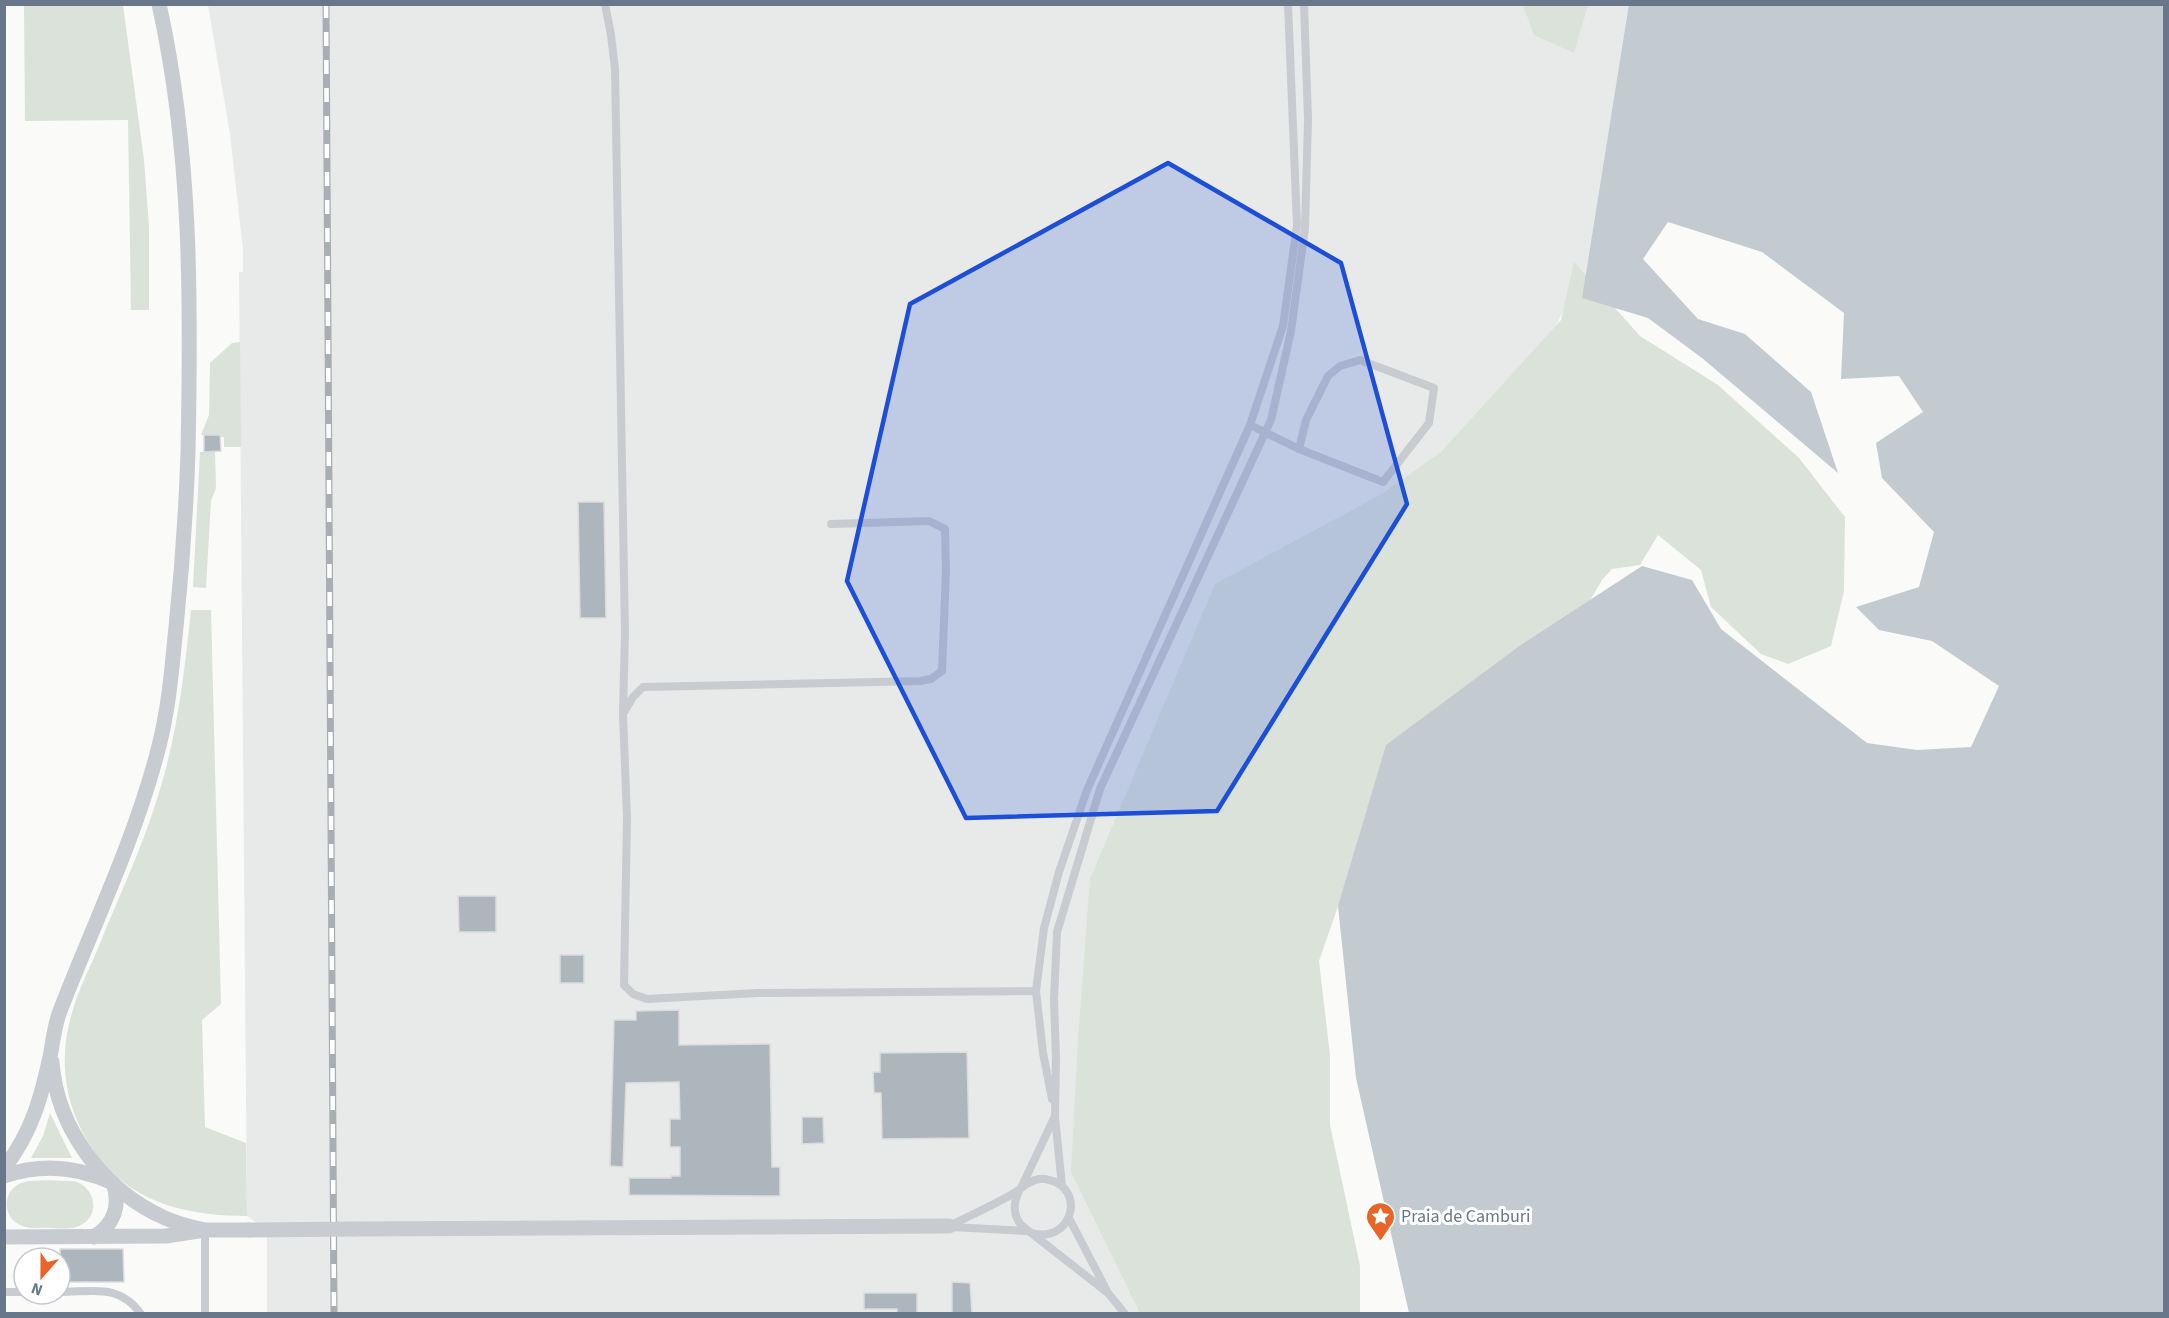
<svg xmlns="http://www.w3.org/2000/svg" width="2169" height="1318" font-family="'Source Sans 3',sans-serif">
<style>
.built{fill:#e8e9e9}
.green{fill:#dbe2d9}
.water{fill:#c3cbd1}
.building{fill:#aeb6bd;stroke:#dcdcda;stroke-width:1.5}
.lines{fill:none;stroke-linecap:round;stroke-linejoin:round}
.lane{stroke:#c8cbcf;stroke-width:8}
.street{stroke:#c8cbcf;stroke-width:15}
.rail-casing{stroke:#a8aeb4;stroke-width:7}
.rail{stroke:#fff;stroke-width:4.5;stroke-dasharray:14;stroke-linecap:butt}
.street-bridge{stroke:#c8cbcf;stroke-width:15}
.marked{fill:#1d4ed8;fill-opacity:0.2;stroke:#1d4ed8;stroke-width:4.5;stroke-linejoin:round}
.labels{text-anchor:middle;dominant-baseline:central;stroke-width:6;stroke-linejoin:round;paint-order:stroke}
.poi-label{font-size:18px;fill:#68788a;stroke:#fff;text-anchor:start}
</style>
<rect width="100%" height="100%" fill="#fafaf8"/>
<!-- built -->
<path class="built" d="M208,5H1629L1582,298L1572,295L1521,391L1161,1313H267V1230L247,1216L239,272H243V250L230,134Z"/>
<!-- green -->
<path class="green" d="M24,5H123L144,160L149,226V310H131L128,120L25,121Z
M1523,5H1588L1574,53L1534,35Z
M1574,262L1640,336L1718,385L1799,458L1845,517L1844,591L1831,646L1788,664L1761,654L1711,607L1701,570L1658,535L1640,565L1612,569L1602,580L1582,614L1400,755L1366,812L1344,889L1319,961L1330,1055V1125L1360,1266V1313H1140L1071,1172L1078,1040L1090,879L1215,584L1382,494L1441,452L1561,320Z
M240,342L241,447H224V437H221L220,435H201L209,415L210,363L232,343Z
M200,452H215L216,488L211,501L206,588L193,587Z
M191,610H211L221,1004L202,1020L205,1127L246,1143L247,1216C192,1216 136,1205 100,1159C67,1117 56,1065 72,1013C78,990 90,968 99,946C118,898 141,851 156,802C177,739 184,676 191,610Z
M50,1113L72,1158H31L43,1136Z
M74,1181C95,1186 102,1216 79,1226C68,1231 50,1227 38,1228C32,1228 26,1228 20,1225C3,1217 2,1193 19,1184C30,1178 60,1181 74,1181Z"/>
<!-- water -->
<path class="water" d="M1629,4L2164,5V1313H1409L1356,1078L1338,906L1386,745L1518,647L1642,566L1692,580L1721,629L1867,743L1917,750L1971,747L1999,686L1932,641L1879,630L1856,607L1919,587L1934,532L1882,478L1876,443L1923,412L1899,376L1841,379L1844,313L1762,252L1668,222L1643,259L1698,319L1745,334L1811,392L1838,473L1702,358L1648,318L1582,298Z"/>
<!-- building -->
<path class="building" d="M204,435H220L221,451L204,452Z
M578,502H604L606,618H580Z
M458,896H496V932H459Z
M560,955H584V983H560Z
M679,1010V1045L770,1044L772,1167H780V1196L629,1195V1178H671V1176H680V1147H670V1119H680L679,1082L626,1083L623,1167L610,1166L614,1020H636V1011Z
M967,1052L969,1138L882,1139L881,1093H874L873,1072H880V1053Z
M802,1117H823L824,1143L802,1144Z
M60,1249H123L124,1282H62Z
M952,1282L970,1283L972,1314H952Z
M864,1293H917V1314H897V1309H864Z"/>
<g class="lines">
<!-- lane -->
<path class="lane" d="M605,4L611,35L615,69L625,633L623,712
M1250,425L1299,449L1383,482L1429,423L1434,388L1360,360L1340,366L1328,376L1306,420L1299,449
M831,524L929,521L945,529L946,571L942,671L931,679L920,681L643,687L633,697L623,714L627,818L624,985L633,994L647,999L758,993L1036,991
M1052,1099L1043,1053L1036,991L1044,928L1059,872L1087,790L1250,425L1283,326L1297,225L1288,4
M1055,1117L1062,1186
M1021,1188L1055,1116L1056,1058L1054,999L1057,932L1100,789L1271,420L1291,331L1305,228L1308,119L1304,4
M1019,1191C1013,1204 1013,1214 1021,1225L1108,1293L1125,1314
M1069,1218L1107,1291
M949,1226C971,1215 994,1205 1016,1192C1021,1189 1025,1184 1031,1182C1036,1179 1043,1178 1049,1180C1086,1188 1073,1244 1032,1233
M951,1227L1026,1231
M4,1292H24
M60,1292C93,1292 119,1283 141,1314
M205,1314V1230"/>
<!-- street -->
<path class="street" d="M52,1062C57,1129 104,1191 165,1218C178,1224 191,1227 205,1230
M4,1168C32,1133 42,1095 51,1052C53,1038 55,1024 60,1011C94,923 136,837 159,746C169,707 172,667 176,627C182,569 186,512 188,453C191,303 192,152 159,4
M4,1176C42,1163 77,1166 113,1183C121,1205 114,1225 94,1237
M354,1229L949,1226
M4,1237L166,1236L205,1230H249"/>
<defs>
<path id="rail" d="M326,4L334,1314"/>
</defs>
<!-- rail casing -->
<use href="#rail" class="rail-casing"/>
<!-- rail -->
<use href="#rail" class="rail"/>
<!-- street-bridge -->
<path class="street-bridge" d="M249,1230L354,1229"/>
</g>
<!-- marked area -->
<path class="marked" d="M1168,163L1341,263L1407,504L1217,811L966,818L847,581L910,304Z"/>
<!-- icons -->
<defs>
<symbol id="sight-pin" viewBox="-11 -11 22 30"><path d="M0 17L-7.5 6A9.5 9.5 0 1 1 7.5 6Z" fill="#e96429" stroke="#fff"/><path d="M0-6L1.8-2.2L6-1.7L2.9 1.2L3.7 5.4L0 3.3L-3.7 5.4L-2.9 1.2L-6-1.7L-1.8-2.2Z" fill="#fff"/></symbol>
</defs>
<g fill-rule="evenodd">
<use href="#sight-pin" x="1364" y="1200" width="33" height="45"/>
</g>
<g class="labels">
<!-- poi labels -->
<g class="poi-label">
<text x="1401" y="1216">Praia de Camburi</text>
</g>
</g>
<!-- border -->
<rect width="2169" height="1318" fill="none" stroke="#68788a" stroke-width="12"/>
<!-- north arrow -->
<g transform="translate(42 1276) rotate(201)"><circle r="28" fill="#ffffff" stroke="#c3c9d0" stroke-width="1.5"/>
<path d="M0-4.5L10 22L0 15L-10 22Z" fill="#e96429"/>
<text y="-9" font-size="16" font-weight="bold" text-anchor="middle" fill="#68788a">N</text>
</g>
</svg>
